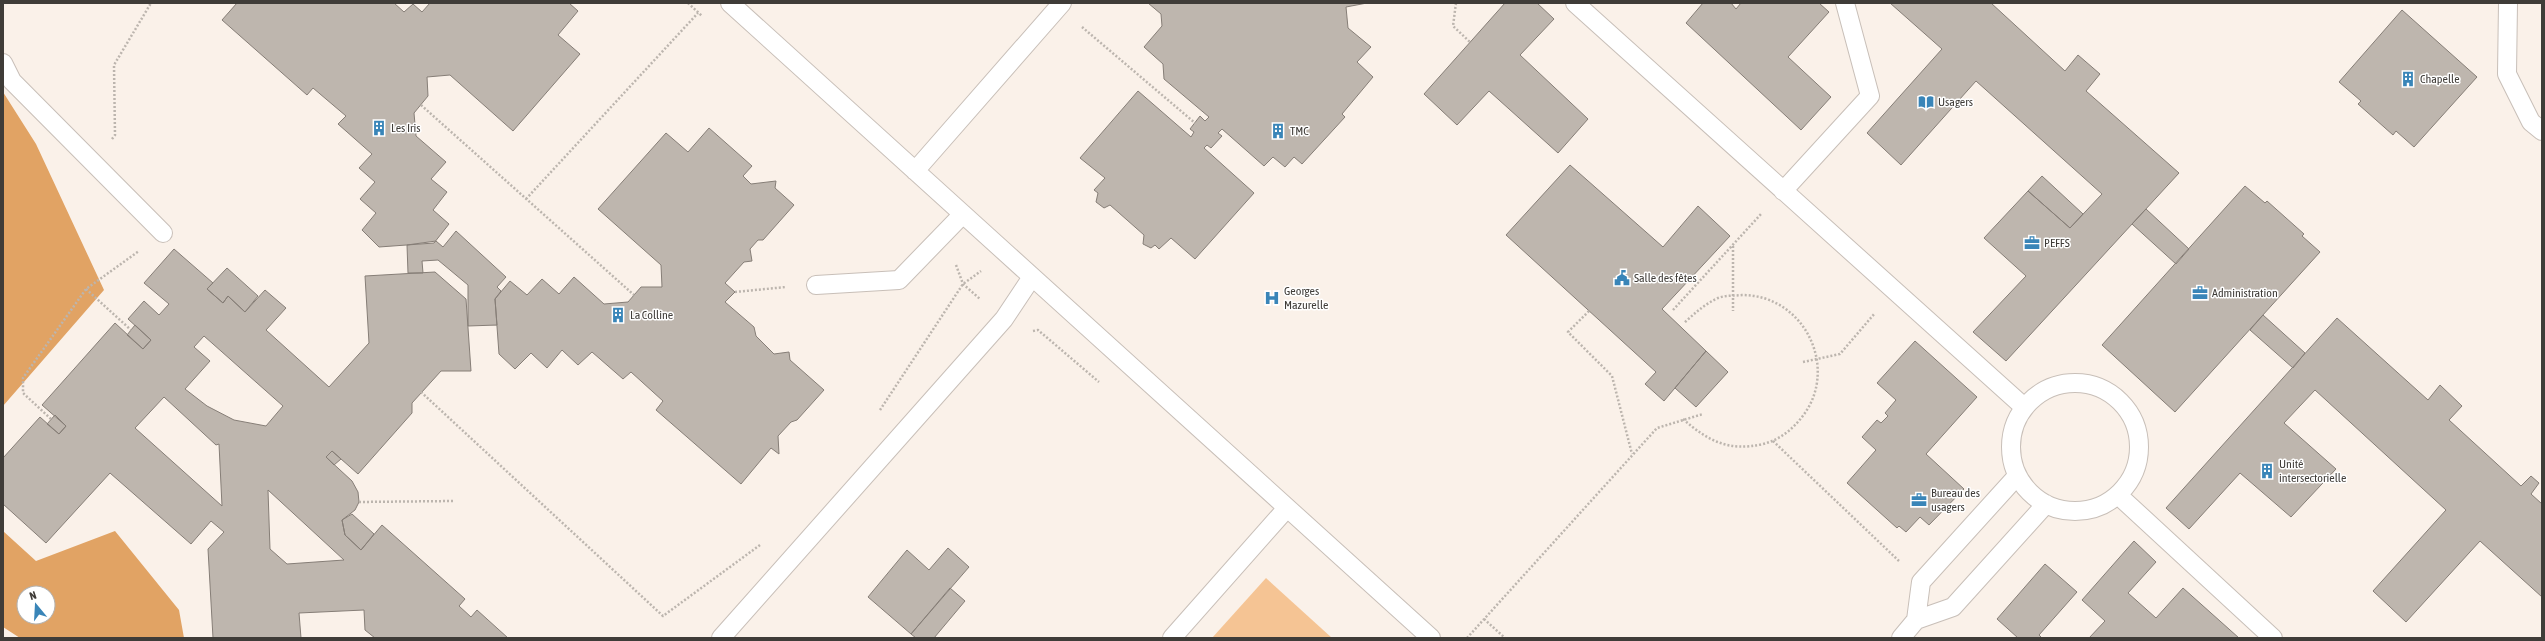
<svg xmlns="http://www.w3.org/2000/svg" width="2545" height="641" font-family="'Asap Condensed',sans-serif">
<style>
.green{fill:#f5c494}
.forest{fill:#e1a364;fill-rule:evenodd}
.building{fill:#beb6ae;stroke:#867e77;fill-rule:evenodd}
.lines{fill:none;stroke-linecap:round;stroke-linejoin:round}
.lane-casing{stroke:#c8bfb8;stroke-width:20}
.path{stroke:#bcb5ae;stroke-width:2.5;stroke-dasharray:2 2;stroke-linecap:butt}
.lane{stroke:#fff;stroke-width:18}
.labels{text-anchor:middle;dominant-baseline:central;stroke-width:3;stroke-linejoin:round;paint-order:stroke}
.poi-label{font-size:12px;fill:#3f3c38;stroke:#fff;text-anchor:start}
</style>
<rect width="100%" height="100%" fill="#faf1e9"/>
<!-- green -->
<path class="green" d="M1266,578L1332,638H1212Z"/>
<!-- forest -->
<path class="forest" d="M3,92L36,144L104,290L3,406Z
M3,531L36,561L115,531L179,610L184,638H20L3,627ZM24,593H48V617H24Z"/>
<!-- building -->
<path class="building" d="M237,3H394L404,12L413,4L422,12L430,3H569L578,11L558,35L580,54L513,131L450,75L427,77L428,96L414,113L416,136L446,162L431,179L447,192L433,210L449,224L434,243L379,247L362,230L376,213L360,199L375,182L359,168L372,154L338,124L346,116L313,88L307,95L222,20Z
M1148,3H1367L1346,7L1348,28L1371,47L1357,62L1373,77L1342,114L1345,117L1302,164L1294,157L1285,167L1273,157L1264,166L1222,129L1218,133L1222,136L1211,148L1207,145L1204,148L1254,193L1195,259L1171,238L1159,249L1155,245L1151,248L1143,244L1144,235L1110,205L1104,208L1096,202L1098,193L1094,190L1105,178L1080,158L1138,91L1191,137L1194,132L1190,129L1200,116L1205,121L1209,117L1164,79L1163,64L1144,47L1162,26L1161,14Z
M1505,3H1537L1554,19L1520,55L1588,119L1558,153L1489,91L1457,125L1424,94Z
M1703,3H1731L1736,9L1741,3H1819L1829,12L1788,57L1831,97L1801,130L1686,23Z
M1890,3H1991L2065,71L2078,55L2100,74L2086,91L2179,173L2006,361L1973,332L2026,276L1984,238L2028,191L2070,228L2102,194L1976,81L1901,165L1867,133L1942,49Z
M2402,10L2477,77L2414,147L2396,131L2393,135L2358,104L2361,101L2339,82Z
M709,128L752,166L743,176L751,184L776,181L775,188L794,205L763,240H758L750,249L752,261L744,262L725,283L735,292L725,302L754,327L756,336L774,354L789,352L790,360L824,390L797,420L791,422L778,436L779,454L771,448L741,484L656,410L663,401L631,372L623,379L592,352L578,365L562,350L547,368L531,353L515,369L499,354L495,299L510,281L527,295L542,279L559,294L574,277L604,304L628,302L641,287H662L661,265L598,209L666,133L688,152Z
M1570,165L1663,247L1698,206L1730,236L1662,309L1706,351L1664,401L1645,384L1656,372L1506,235Z
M2042,176L2083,214L2070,228L2028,191Z
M2245,186L2265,203L2267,201L2304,234L2302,236L2320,252L2175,412L2102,345Z
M2146,209L2189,249L2176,264L2132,224Z
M456,231L506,277L497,287L501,291L495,299L497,325L468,326V285L438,260L422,261L423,273H408L407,245L436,241L443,247Z
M174,249L213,283L207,289L223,303L228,296L245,312L265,290L286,308L266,330L329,387L369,343L365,276L435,272L466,299L471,371H441L412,403V413L358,474L332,451L326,457L352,481L358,492L359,502L355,510L342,520L345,535L361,550L382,525L465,599L459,606L471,617L477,610L508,638H375L365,630L364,610L299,613L301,638H213L208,549L224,532L211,521L191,544L110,473L46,543L3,504V458L40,417L59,434L66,426L42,405L115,323L143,349L151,340L128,319L144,301L159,315L169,304L144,283ZM204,336L283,406L266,426L234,420L207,406L185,389L210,361L194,347ZM164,397L216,445L219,444L222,506L135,428ZM268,490L344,560L287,564L270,549Z
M227,268L258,296L245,312L228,296L223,303L207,289Z
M2263,315L2305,353L2293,368L2250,330Z
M2337,318L2428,400L2440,385L2462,406L2449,420L2521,486L2531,476L2539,483L2531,494L2542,504V597L2480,541L2406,622L2373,591L2446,510L2315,390L2284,423L2336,469L2291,517L2240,473L2189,529L2166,508Z
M135,325L151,340L143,349L127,335Z
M1915,341L1977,397L1926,454L1964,489L1929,525L1920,517L1906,532L1899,526L1897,528L1847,483L1876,450L1862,437L1877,420L1881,423L1888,416L1885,413L1896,400L1877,383Z
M1706,351L1728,372L1696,407L1675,388Z
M55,415L66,426L59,434L47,424Z
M332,451L341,459L334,465L326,457Z
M352,514L374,534L361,550L345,535L342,520Z
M2134,541L2156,562L2128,593L2156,618L2183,588L2239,638H2089L2105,621L2082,600Z
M948,548L969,567L911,634L868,597L907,550L929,570Z
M2045,564L2077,592L2039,635L2042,638H2018L1997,619Z
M950,588L965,601L934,638H916L911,634Z"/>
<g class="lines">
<defs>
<path id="lane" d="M730,3L1431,638
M1575,3L2024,407
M2508,3L2507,74L2531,122L2542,131
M3,63L12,81L163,233
M915,171L1062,3
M1783,191L1870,96L1845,3
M816,285L899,280L963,214
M2011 447a64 64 0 1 1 128 0a64 64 0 1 1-128 0Z
M2017,476L1921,582L1916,620L1953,607L2046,504
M2118,495L2273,638
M721,638L1004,319L1032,277
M1172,638L1287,508
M1901,638L1916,620"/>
</defs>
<!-- lane casing -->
<use href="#lane" class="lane-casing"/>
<!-- path -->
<path class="path" d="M413,3V4
M688,3L702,16
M1456,3L1453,26L1471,43
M1082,27L1195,123
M421,105L634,295
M112,139L115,135L114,65L151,3
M526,199L698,13
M1733,246V311
M956,265L963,284L980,299
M86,289L131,330
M735,292L786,287
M1673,310L1762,213
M1589,311L1568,332L1612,376L1632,454
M1033,331L1038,330L1099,382
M1803,362L1840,354L1875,313
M421,392L663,616L760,545
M880,410L963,284L981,271
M51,419L23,393V378L86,289L139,251
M1683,419C1708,441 1729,452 1763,444C1779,440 1792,430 1802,417C1840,369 1805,295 1742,295C1734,296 1726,295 1718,298C1705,304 1695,313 1684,323
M1773,441L1899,561
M359,502L454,501
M1484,619L1505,638
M1467,638L1657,428L1703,414"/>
<!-- lane -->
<use href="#lane" class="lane"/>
</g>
<!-- icons -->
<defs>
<symbol id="building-bare" viewBox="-9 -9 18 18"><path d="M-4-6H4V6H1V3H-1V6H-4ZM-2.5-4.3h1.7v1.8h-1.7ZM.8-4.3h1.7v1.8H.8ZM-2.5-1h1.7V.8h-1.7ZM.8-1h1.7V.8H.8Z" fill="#3985b8" stroke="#fff" stroke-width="2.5" paint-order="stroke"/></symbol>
<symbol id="library-bare" viewBox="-9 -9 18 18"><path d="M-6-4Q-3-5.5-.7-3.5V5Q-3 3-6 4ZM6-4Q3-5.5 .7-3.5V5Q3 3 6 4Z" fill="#3985b8" stroke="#fff" stroke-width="2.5" paint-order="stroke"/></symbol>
<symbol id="office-bare" viewBox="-9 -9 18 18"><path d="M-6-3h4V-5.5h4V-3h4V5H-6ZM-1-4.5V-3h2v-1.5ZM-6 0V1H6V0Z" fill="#3985b8" stroke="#fff" stroke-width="2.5" paint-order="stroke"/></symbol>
<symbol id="civic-bare" viewBox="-9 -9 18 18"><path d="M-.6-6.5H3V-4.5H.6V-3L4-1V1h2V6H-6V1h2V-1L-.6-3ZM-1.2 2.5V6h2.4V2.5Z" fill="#3985b8" stroke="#fff" stroke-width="2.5" paint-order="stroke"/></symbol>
<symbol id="hospital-bare" viewBox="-9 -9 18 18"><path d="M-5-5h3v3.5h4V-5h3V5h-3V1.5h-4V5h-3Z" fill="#3985b8" stroke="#fff" stroke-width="2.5" paint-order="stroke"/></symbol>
</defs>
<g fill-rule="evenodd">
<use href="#building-bare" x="2397" y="68" width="22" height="22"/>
<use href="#library-bare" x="1915" y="91" width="22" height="22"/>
<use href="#building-bare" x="368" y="117" width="22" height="22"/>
<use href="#building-bare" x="1267" y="120" width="22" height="22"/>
<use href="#office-bare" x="2021" y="232" width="22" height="22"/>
<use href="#civic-bare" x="1611" y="267" width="22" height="22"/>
<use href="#office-bare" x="2189" y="282" width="22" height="22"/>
<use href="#hospital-bare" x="1261" y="287" width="22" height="22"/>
<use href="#building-bare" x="607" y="304" width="22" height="22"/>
<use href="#building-bare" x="2256" y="460" width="22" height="22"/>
<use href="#office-bare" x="1908" y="489" width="22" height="22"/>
</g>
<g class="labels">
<!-- poi labels -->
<g class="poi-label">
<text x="2420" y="79">Chapelle</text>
<text x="1938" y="102">Usagers</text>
<text x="391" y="128">Les Iris</text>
<text x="1290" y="131">TMC</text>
<text x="2044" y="243">PEFFS</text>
<text x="1634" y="278">Salle des fêtes</text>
<text x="1284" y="291">Georges<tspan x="1284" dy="14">Mazurelle</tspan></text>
<text x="2212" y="293">Administration</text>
<text x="630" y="315">La Colline</text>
<text x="2279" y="464">Unité<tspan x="2279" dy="14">intersectorielle</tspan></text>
<text x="1931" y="493">Bureau des<tspan x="1931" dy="14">usagers</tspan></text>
</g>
</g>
<!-- border -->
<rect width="2545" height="641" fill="none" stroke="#3f3c38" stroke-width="8"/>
<!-- north arrow -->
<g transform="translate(36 605) rotate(342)"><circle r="19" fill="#ffffff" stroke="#b2b1af"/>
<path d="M0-3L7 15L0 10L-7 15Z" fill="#3985b8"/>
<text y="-6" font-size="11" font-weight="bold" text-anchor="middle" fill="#3f3c38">N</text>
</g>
</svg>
